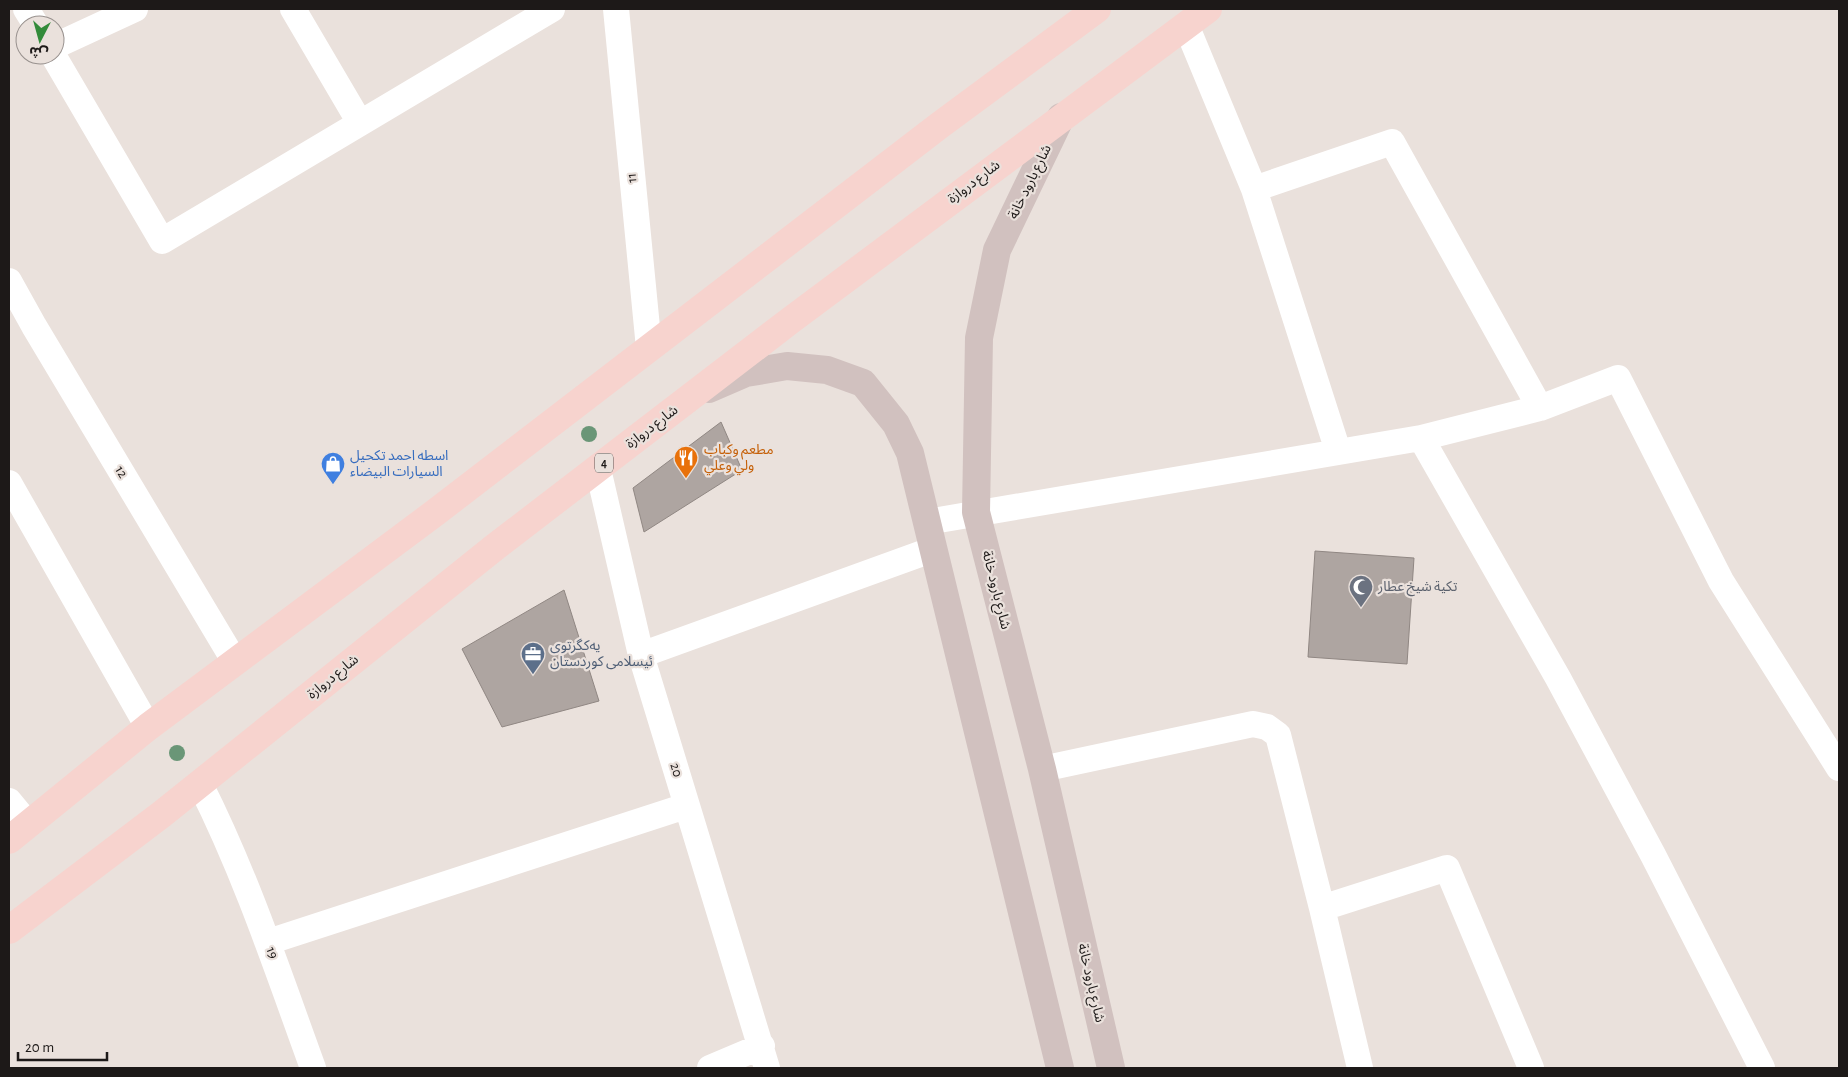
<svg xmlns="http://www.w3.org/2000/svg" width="1848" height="1077" font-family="'Alegreya Sans','Noto Sans Arabic',sans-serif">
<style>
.building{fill:#aea5a1;stroke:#908783}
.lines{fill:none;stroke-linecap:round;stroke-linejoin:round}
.minor{stroke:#fff;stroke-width:26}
.secondary{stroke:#d1c1bf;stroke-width:28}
.primary{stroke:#f7d3ce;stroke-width:28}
.tree{fill:#6a9677}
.labels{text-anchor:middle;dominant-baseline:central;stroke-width:4.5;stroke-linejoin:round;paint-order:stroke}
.shield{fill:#eae1dc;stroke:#5a5553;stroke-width:1}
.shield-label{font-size:12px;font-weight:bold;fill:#1d1918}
.street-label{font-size:14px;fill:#1d1918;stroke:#eae1dc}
.food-label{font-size:14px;fill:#c56008;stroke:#eae1dc;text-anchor:start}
.shop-label{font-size:14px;fill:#366cbe;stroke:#eae1dc;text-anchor:start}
.worship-label{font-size:14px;fill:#5b616d;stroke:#eae1dc;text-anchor:start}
.service-label{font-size:14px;fill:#4e5e75;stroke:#eae1dc;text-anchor:start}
</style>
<rect width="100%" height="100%" fill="#eae1dc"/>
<!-- building -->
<path class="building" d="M721,422L742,470L644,532L633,488Z
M1315,551L1414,558L1407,664L1308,657Z
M564,590L599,701L502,727L462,649Z"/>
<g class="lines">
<!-- minor -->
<path class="minor" d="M26,9L36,25
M293,9L360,123
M616,9L649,348
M1186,25L1254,189
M55,46L135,9
M53,55L162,241L552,9
M9,281L34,326L235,662
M1421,438L1558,678L1653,855L1762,1068
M1338,451L1254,189L1392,142L1540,408
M598,469L641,655L767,1068
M9,483L148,727
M927,522L1421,438L1540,408L1618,378L1721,581L1839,768
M641,655L934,549
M1042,769L1253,724L1267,727L1278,735L1322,908L1360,1068
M200,784C246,875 278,972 313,1068
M9,801L28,824
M1322,908L1447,868L1531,1068
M268,942L686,806
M710,1068L762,1046"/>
<!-- secondary -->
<path class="secondary" d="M1061,117L997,250L979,338L976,512L1042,769L1111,1068
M709,389L746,373L787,366L827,370L863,383L896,424L910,453L1060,1068"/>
<!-- primary -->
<path class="primary" d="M9,840L148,727L436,512L940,125L1097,9
M9,930L162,814L495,547L791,320L1208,9"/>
</g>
<!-- trees -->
<g class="tree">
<circle cx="589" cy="434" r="8"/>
<circle cx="177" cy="753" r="8"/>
</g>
<!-- icons -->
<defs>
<symbol id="restaurant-pin" viewBox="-11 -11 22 30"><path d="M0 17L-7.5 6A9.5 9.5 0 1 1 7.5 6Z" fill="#e8710a" stroke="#eae1dc"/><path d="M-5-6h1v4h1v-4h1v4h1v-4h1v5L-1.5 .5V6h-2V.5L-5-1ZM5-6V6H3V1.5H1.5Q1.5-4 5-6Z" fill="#fff"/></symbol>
<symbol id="shop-pin" viewBox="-11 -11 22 30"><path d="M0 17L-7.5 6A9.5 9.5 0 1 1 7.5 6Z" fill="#3f7fe0" stroke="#eae1dc"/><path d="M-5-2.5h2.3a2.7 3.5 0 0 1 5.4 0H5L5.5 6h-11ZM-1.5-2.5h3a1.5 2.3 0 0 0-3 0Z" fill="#fff"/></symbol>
<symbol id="mosque-pin" viewBox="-11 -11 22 30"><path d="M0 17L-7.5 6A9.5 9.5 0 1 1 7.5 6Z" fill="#6b7280" stroke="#eae1dc"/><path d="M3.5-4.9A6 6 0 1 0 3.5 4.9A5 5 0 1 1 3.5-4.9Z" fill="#fff"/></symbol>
<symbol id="office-pin" viewBox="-11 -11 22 30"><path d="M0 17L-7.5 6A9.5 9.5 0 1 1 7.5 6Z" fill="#5c6f8a" stroke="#eae1dc"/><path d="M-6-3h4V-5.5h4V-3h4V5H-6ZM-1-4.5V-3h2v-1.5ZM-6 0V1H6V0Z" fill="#fff"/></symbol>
</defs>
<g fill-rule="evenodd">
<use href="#restaurant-pin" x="672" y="444" width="28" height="38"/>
<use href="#shop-pin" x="319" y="450" width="28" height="38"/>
<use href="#mosque-pin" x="1347" y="573" width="28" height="38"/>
<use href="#office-pin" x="519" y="640" width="28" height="38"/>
</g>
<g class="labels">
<!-- shield labels -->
<rect class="shield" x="595" y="453.5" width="18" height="19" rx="4"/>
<g class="shield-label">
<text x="604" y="463">4</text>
</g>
<!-- street labels -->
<g class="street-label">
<text transform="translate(632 178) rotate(-96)">11</text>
<text transform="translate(974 182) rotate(-37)">شارع دروازة</text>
<text transform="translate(1030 182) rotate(-64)">شارع بارود خانة</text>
<text transform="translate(652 427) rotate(-37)">شارع دروازة</text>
<text transform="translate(121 472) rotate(59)">12</text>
<text transform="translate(996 590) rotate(76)">شارع بارود خانة</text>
<text transform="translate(333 677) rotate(-39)">شارع دروازة</text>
<text transform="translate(676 770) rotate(73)">20</text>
<text transform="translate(272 953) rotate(70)">19</text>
<text transform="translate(1091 983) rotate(77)">شارع بارود خانة</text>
</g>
<!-- food labels -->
<g class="food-label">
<text x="704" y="450">مطعم وكباب<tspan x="704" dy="16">ولي وعلي</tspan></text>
</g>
<!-- shop labels -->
<g class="shop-label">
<text x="350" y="456">اسطه احمد تكحيل<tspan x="350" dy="16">السيارات البيضاء</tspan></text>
</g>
<!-- worship labels -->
<g class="worship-label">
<text x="1378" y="587">تكية شيخ عطار</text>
</g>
<!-- service labels -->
<g class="service-label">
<text x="550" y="646">یەکگرتوی<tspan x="550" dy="16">ئیسلامی کوردستان</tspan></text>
</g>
</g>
<!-- border -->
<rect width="1848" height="1077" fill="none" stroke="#1d1918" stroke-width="20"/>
<!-- north arrow -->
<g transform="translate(40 40) rotate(186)"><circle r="24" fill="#eae1dc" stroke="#98918e"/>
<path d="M0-4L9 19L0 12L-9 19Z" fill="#328b3a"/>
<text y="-8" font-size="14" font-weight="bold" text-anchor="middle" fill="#1d1918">ش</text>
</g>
<!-- scale -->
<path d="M18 1052v8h89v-8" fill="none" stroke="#1d1918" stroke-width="2.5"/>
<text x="25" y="1052" font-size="15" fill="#1d1918" stroke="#eae1dc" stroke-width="4" paint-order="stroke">20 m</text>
</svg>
